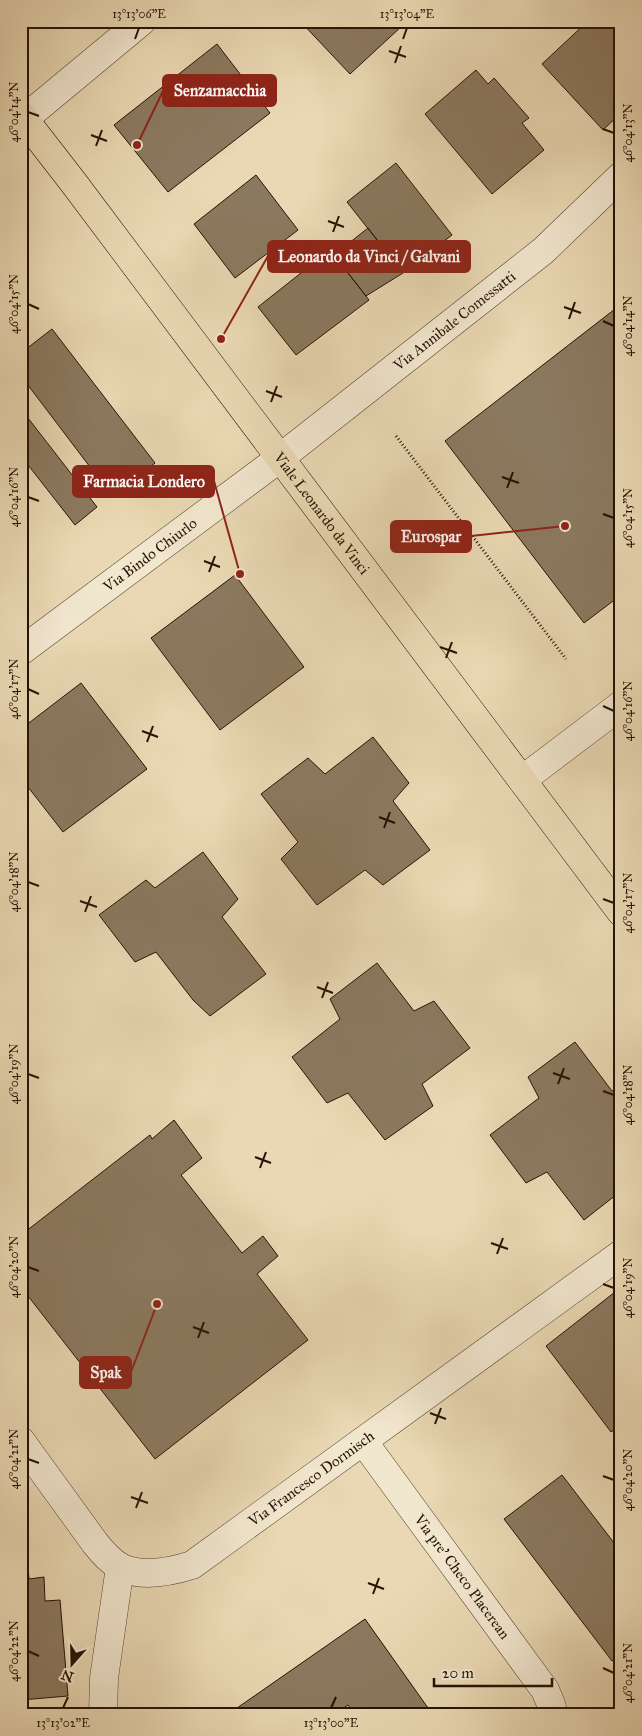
<svg xmlns="http://www.w3.org/2000/svg" width="642" height="1736" font-family="'IM FELL Great Primer',serif">
<style>
.building{fill:#8b795f;stroke:#261204}
.lines{fill:none;stroke-linecap:round;stroke-linejoin:round}
.minor-casing{stroke:#574430;stroke-width:29}
.major-casing{stroke:#261204;stroke-width:29}
.path{stroke:#261204;stroke-width:3;stroke-dasharray:1 2.5;stroke-linecap:butt}
.minor{stroke:#f1e6ce;stroke-width:28}
.major{stroke:#e9d8b3;stroke-width:28}
.ticks{fill:none;stroke:#261204;stroke-width:2}
.labels{text-anchor:middle;dominant-baseline:central;stroke-width:4;stroke-linejoin:round;paint-order:stroke}
.street-label{font-size:15px;fill:#261204;stroke:#f1e6ce}
.leader{fill:none;stroke:#8f2418;stroke-width:2}
.callout-dot{fill:#8f2418;stroke:#f1e6ce;stroke-width:2}
.callout{fill:#8f2418;stroke:#8f2418;stroke-width:2}
.callout-label{font-size:16px;text-anchor:middle;font-weight:bold;fill:#fff}
.neatline{fill:none;stroke:#261204;stroke-width:2}
.ticks-label{font-size:12px;text-anchor:middle;fill:#261204}
</style>
<rect width="100%" height="100%" fill="#e9d8b3"/>
<filter id="stains"><feTurbulence type="fractalNoise" baseFrequency=".004" numOctaves="4"/><feColorMatrix values="0 0 0 0 .2 0 0 0 0 .09 0 0 0 0 .02 0 0 0 .5 -.17"/></filter>
<radialGradient id="worn" r=".72"><stop offset=".6" stop-color="#630" stop-opacity="0"/><stop offset="1" stop-color="#630" stop-opacity=".3"/></radialGradient>
<!-- building -->
<path class="building" d="M300,21H398L402,26L350,74Z
M588,21H609L621,34V113L603,130L542,64Z
M217,44L270,113L168,192L114,125Z
M476,70L488,84L494,78L529,118L522,123L544,150L492,194L425,114Z
M396,163L452,235L403,273L347,202Z
M256,175L298,230L235,278L194,224Z
M368,228L403,273L366,296L334,255Z
M330,250L369,300L296,355L258,307Z
M615,309L621,316V595L584,623L445,441Z
M52,329L155,463L112,496L21,376V353Z
M21,409L97,507L75,525L21,456Z
M235,575L304,667L220,730L151,638Z
M81,683L147,769L63,832L21,778V729Z
M373,737L409,783L393,801L430,850L383,885L365,870L317,905L281,859L298,842L261,794L308,758L325,774Z
M203,852L238,899L222,917L266,974L210,1016L193,1000L156,952L135,962L99,915L146,880L155,888Z
M377,963L414,1011L434,1001L470,1048L422,1084L433,1106L385,1140L348,1093L327,1103L292,1057L340,1019L330,999Z
M575,1042L612,1091L621,1086V1191L584,1220L547,1172L526,1183L490,1135L539,1098L528,1077Z
M174,1120L202,1158L181,1175L242,1253L263,1236L278,1256L257,1274L308,1340L155,1459L21,1287V1235L150,1135L152,1139Z
M615,1292L621,1300V1425L611,1432L546,1346Z
M562,1475L621,1552V1654L612,1661L504,1519Z
M21,1556H27L29,1579L44,1577L45,1601L60,1600L68,1696L21,1700Z
M365,1619L433,1715H355L348,1705L333,1715H227Z"/>
<g class="lines">
<defs>
<g id="minor">
<path d="M24,119L142,21"/>
<path id="s1" d="M21,651L280,458L543,251L621,176"/>
<path d="M522,780L621,705"/>
<path id="s2" d="M21,1441L95,1543C102,1552 110,1561 120,1567C142,1578 170,1572 192,1565L621,1254"/>
<path id="s3" d="M363,1441L545,1690L551,1704L554,1715"/>
<path d="M103,1715L104,1678L120,1567"/>
</g>
<g id="major">
<path id="s4" d="M21,115L73,182L621,912"/>
</g>
</defs>
<!-- minor casing -->
<use href="#minor" class="minor-casing"/>
<!-- major casing -->
<use href="#major" class="major-casing"/>
<!-- path -->
<path class="path" d="M396,436L566,659"/>
<!-- minor -->
<use href="#minor" class="minor"/>
<!-- major -->
<use href="#major" class="major"/>
</g>
<!-- ticks -->
<path class="ticks" d="M135,39L139,28M403,39L407,28M389,51L406,57M395,63L401,46M28,112L39,116M603,129L614,133M91,135L107,141M96,146L102,130M328,221L344,227M333,232L339,216M28,304L39,309M564,307L581,313M569,319L575,302M603,321L614,326M266,391L282,397M271,402L277,386M502,477L519,483M507,488L513,472M28,497L39,501M603,514L614,518M204,561L220,567M209,572L215,556M440,647L457,653M446,658L452,642M28,689L39,694M603,706L614,711M142,731L158,737M147,742L153,726M379,817L395,823M384,828L390,812M28,882L39,886M603,899L614,903M80,901L97,907M85,912L91,896M317,987L333,993M322,998L328,982M553,1073L570,1079M28,1074L39,1078M558,1084L564,1068M603,1091L614,1095M255,1157L271,1163M260,1168L266,1152M491,1243L508,1249M497,1254L503,1238M28,1267L39,1271M603,1284L614,1288M193,1327L209,1333M198,1338L204,1322M430,1413L446,1419M435,1424L441,1408M28,1459L39,1463M603,1476L614,1480M131,1497L148,1503M136,1508L142,1492M368,1583L384,1589M373,1594L379,1578M28,1651L39,1656M603,1668L614,1673M63,1708L68,1697M331,1708L336,1697"/>
<g class="labels">
<!-- street labels -->
<g class="street-label">
<text stroke="none"><textPath href="#s1" startOffset="545">Via Annibale Comessatti</textPath></text>
<text stroke="none"><textPath href="#s4" startOffset="499">Viale Leonardo da Vinci</textPath></text>
<text stroke="none"><textPath href="#s1" startOffset="161">Via Bindo Chiurlo</textPath></text>
<text stroke="none"><textPath href="#s2" startOffset="382">Via Francesco Dormisch</textPath></text>
<text stroke="none"><textPath href="#s3" startOffset="168">Via pre' Checo Placerean</textPath></text>
</g>
</g>
<!-- callouts -->
<path class="leader" d="M137 145L163 91M221 339L268 256M240 574L214 481M565 526L471 536M157 1304L131 1372"/>
<g class="callout-dot">
<circle cx="137" cy="145" r="5"/>
<circle cx="221" cy="339" r="5"/>
<circle cx="240" cy="574" r="5"/>
<circle cx="565" cy="526" r="5"/>
<circle cx="157" cy="1304" r="5"/>
</g>
<g class="callout">
<rect x="163" y="75" width="113" height="31" rx="5"/>
<rect x="268" y="241" width="202" height="31" rx="5"/>
<rect x="73" y="466" width="141" height="31" rx="5"/>
<rect x="391" y="521" width="80" height="31" rx="5"/>
<rect x="80" y="1357" width="51" height="31" rx="5"/>
</g>
<g class="callout-label">
<text x="220" y="96">Senzamacchia</text>
<text x="369" y="262">Leonardo da Vinci / Galvani</text>
<text x="144" y="487">Farmacia Londero</text>
<text x="431" y="542">Eurospar</text>
<text x="106" y="1378">Spak</text>
</g>
<!-- margin -->
<rect width="642" height="1736" fill="none" stroke="#e9d8b3" stroke-width="55"/>
<!-- north arrow -->
<g transform="translate(72 1664) rotate(200)" stroke="#f1e6ce" stroke-width="4" paint-order="stroke">
<path d="M0-4L9 19L0 12L-9 19Z" fill="#261204"/>
<text y="-8" font-size="14" font-weight="bold" text-anchor="middle" fill="#261204">N</text>
</g>
<!-- scale -->
<path d="M434 1678v8h118v-8" fill="none" stroke="#261204" stroke-width="2.5"/>
<text x="442" y="1678" font-size="15" fill="#261204" stroke="#f1e6ce" stroke-width="4" paint-order="stroke">20 m</text>
<rect x="28" y="28" width="586" height="1680" class="neatline"/>
<g class="ticks-label">
<text x="139" y="18">13°13'06"E</text>
<text x="407" y="18">13°13'04"E</text>
<text transform="translate(14 112) rotate(-90)" y="4">46°04'14"N</text>
<text transform="translate(628 133) rotate(-90)" y="4">46°04'13"N</text>
<text transform="translate(14 304) rotate(-90)" y="4">46°04'15"N</text>
<text transform="translate(628 326) rotate(-90)" y="4">46°04'14"N</text>
<text transform="translate(14 497) rotate(-90)" y="4">46°04'16"N</text>
<text transform="translate(628 518) rotate(-90)" y="4">46°04'15"N</text>
<text transform="translate(14 689) rotate(-90)" y="4">46°04'17"N</text>
<text transform="translate(628 711) rotate(-90)" y="4">46°04'16"N</text>
<text transform="translate(14 882) rotate(-90)" y="4">46°04'18"N</text>
<text transform="translate(628 903) rotate(-90)" y="4">46°04'17"N</text>
<text transform="translate(14 1074) rotate(-90)" y="4">46°04'19"N</text>
<text transform="translate(628 1095) rotate(-90)" y="4">46°04'18"N</text>
<text transform="translate(14 1267) rotate(-90)" y="4">46°04'20"N</text>
<text transform="translate(628 1288) rotate(-90)" y="4">46°04'19"N</text>
<text transform="translate(14 1459) rotate(-90)" y="4">46°04'21"N</text>
<text transform="translate(628 1480) rotate(-90)" y="4">46°04'20"N</text>
<text transform="translate(14 1651) rotate(-90)" y="4">46°04'22"N</text>
<text transform="translate(628 1673) rotate(-90)" y="4">46°04'21"N</text>
<text x="63" y="1727">13°13'02"E</text>
<text x="331" y="1727">13°13'00"E</text>
</g>
<rect width="100%" height="100%" filter="url(#stains)"/>
<rect width="100%" height="100%" fill="url(#worn)"/>
</svg>
